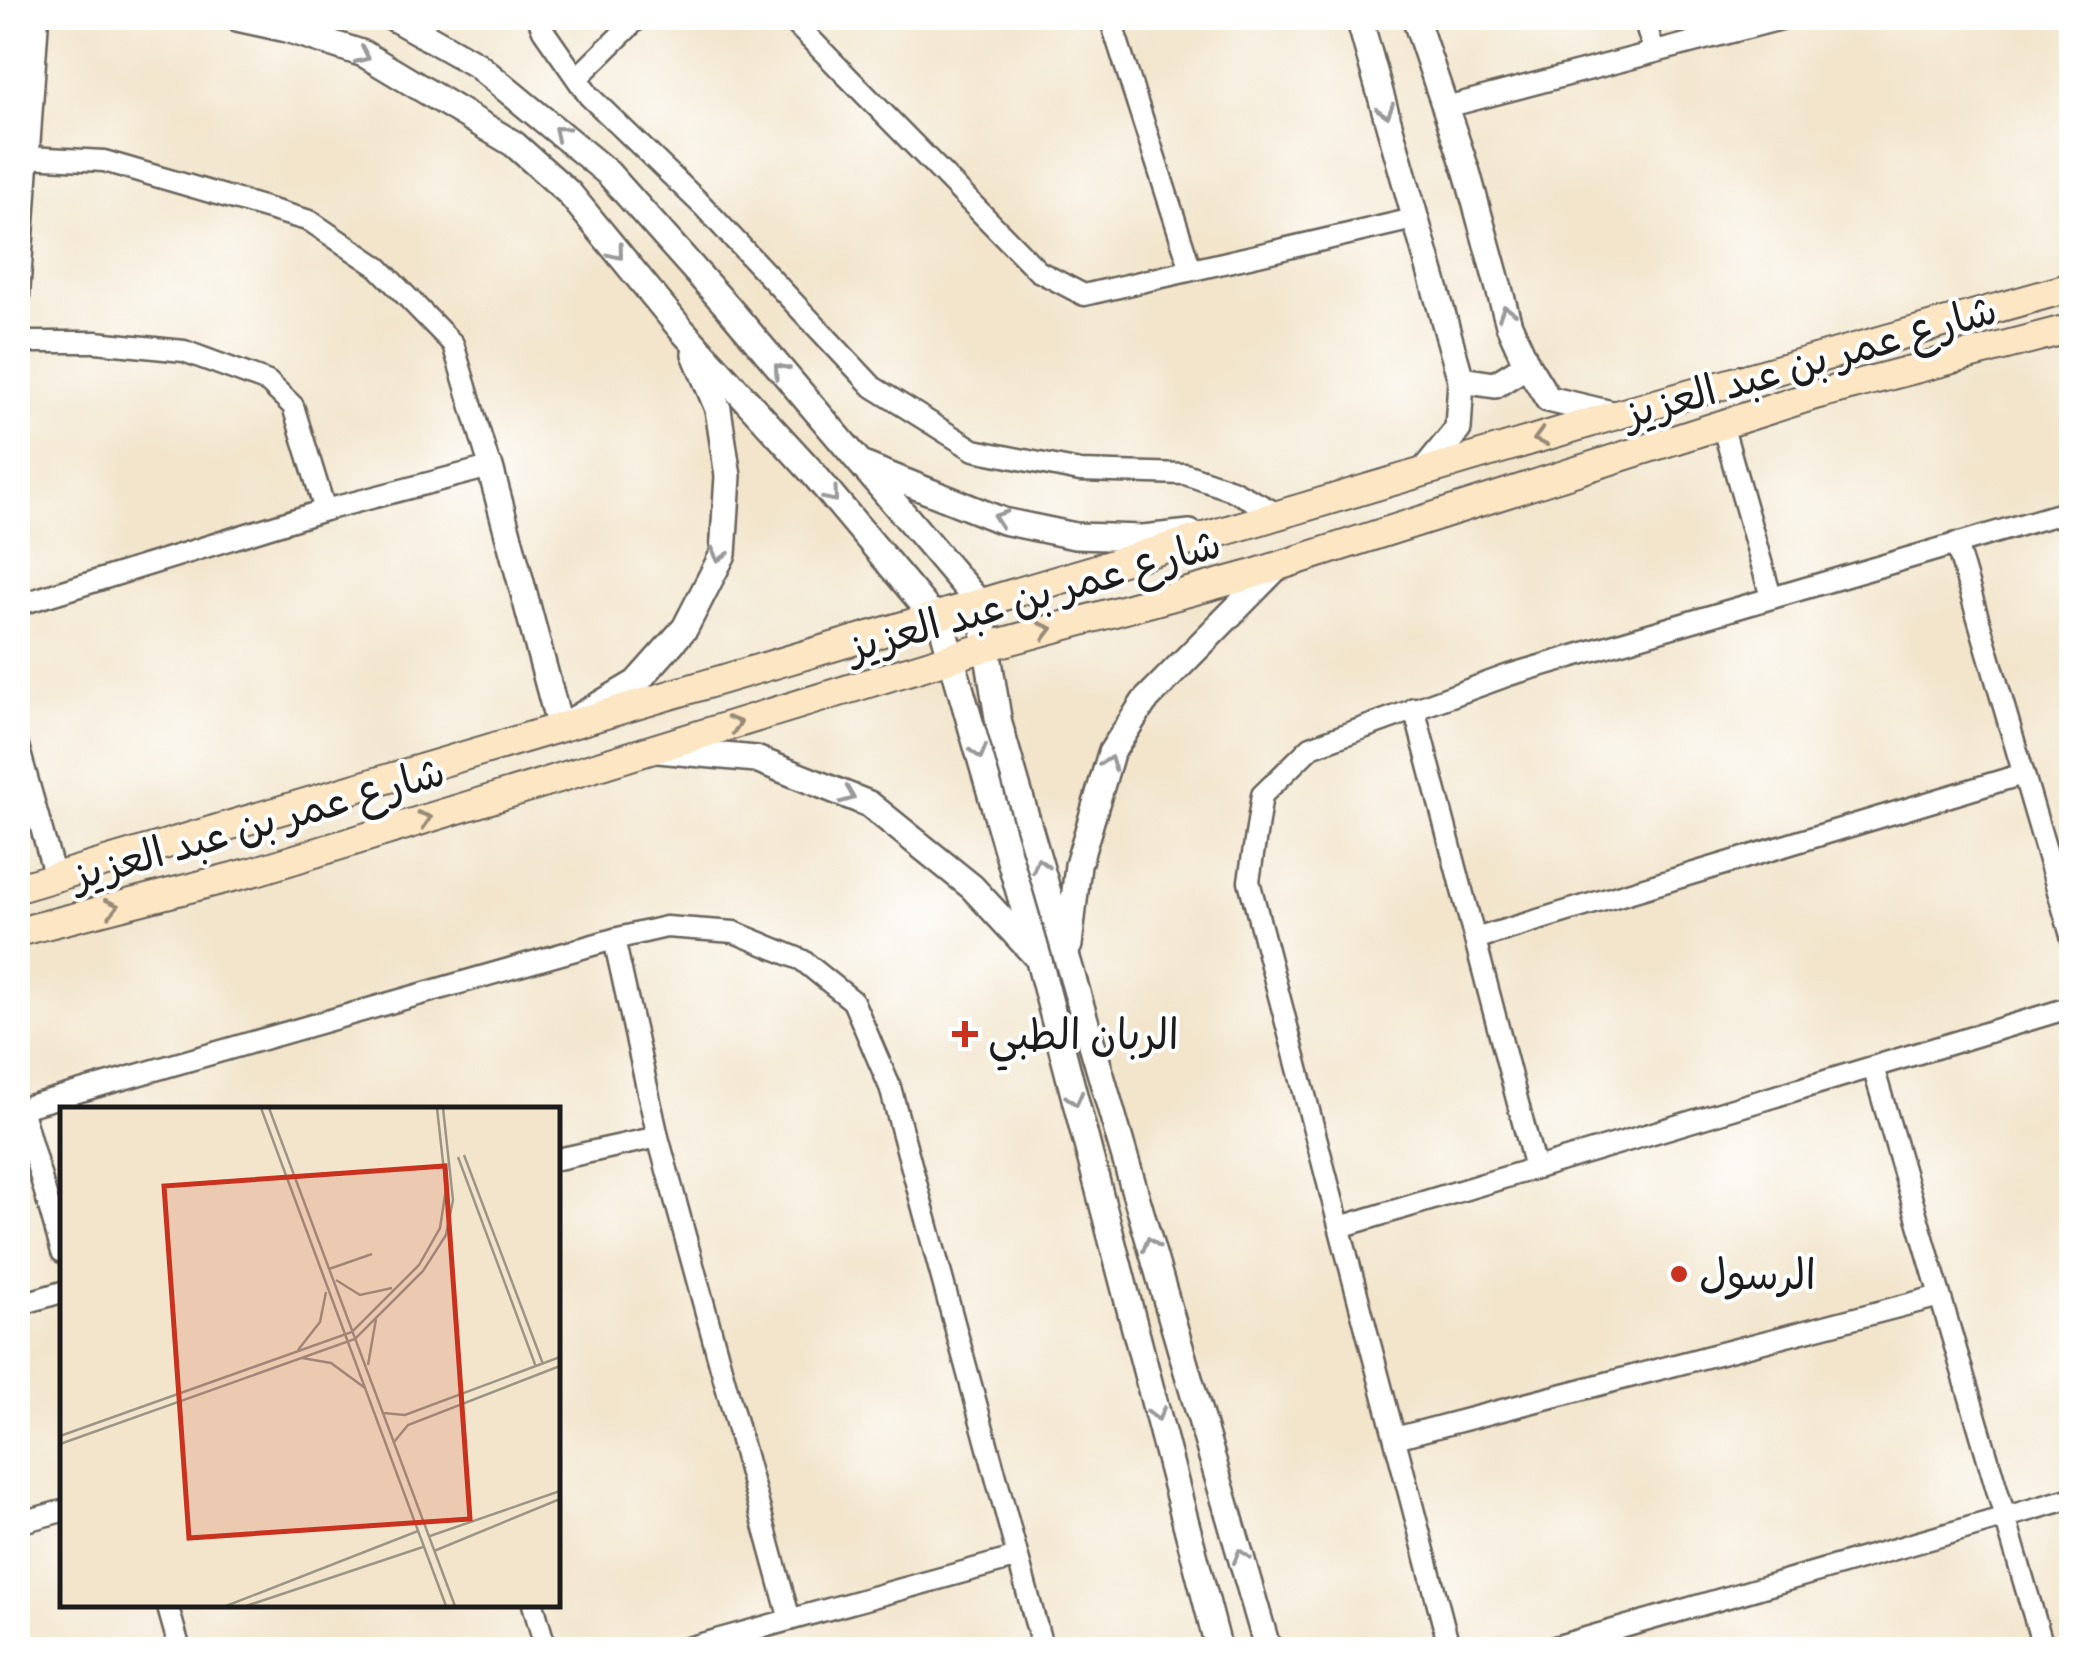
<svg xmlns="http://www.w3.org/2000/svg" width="2089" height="1667" font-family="Itim,'Playpen Sans Arabic',sans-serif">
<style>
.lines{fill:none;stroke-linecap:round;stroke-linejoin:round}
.minor-casing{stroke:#67625a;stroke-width:25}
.tertiary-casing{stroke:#67625a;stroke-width:30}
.secondary-casing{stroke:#67625a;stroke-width:32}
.minor{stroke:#fff;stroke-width:20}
.tertiary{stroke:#fff;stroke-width:25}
.secondary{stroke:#fce6c4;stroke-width:28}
.oneway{stroke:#999}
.oneway2{stroke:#978b78}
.poi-dot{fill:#c8321e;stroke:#fff;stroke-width:4}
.labels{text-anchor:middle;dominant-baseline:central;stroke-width:8;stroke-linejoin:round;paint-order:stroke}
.street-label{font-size:42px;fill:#1c1c1c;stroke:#fff}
.poi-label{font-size:42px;fill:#1c1c1c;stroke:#fff;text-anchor:start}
.inset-road{fill:none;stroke:#9c9586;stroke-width:2.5}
.view{fill:#c8321e;fill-opacity:0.15;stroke:#c8321e;stroke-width:5}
.inset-edge{fill:none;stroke:#1c1c1c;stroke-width:5}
</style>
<rect width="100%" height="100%" fill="#fff"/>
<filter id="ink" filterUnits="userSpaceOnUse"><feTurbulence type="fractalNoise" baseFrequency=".01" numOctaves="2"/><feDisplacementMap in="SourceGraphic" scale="20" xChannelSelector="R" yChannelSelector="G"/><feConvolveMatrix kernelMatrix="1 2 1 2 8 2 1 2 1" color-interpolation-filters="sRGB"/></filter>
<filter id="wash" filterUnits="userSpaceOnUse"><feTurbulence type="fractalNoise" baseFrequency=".0048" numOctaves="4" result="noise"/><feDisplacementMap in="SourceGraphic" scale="40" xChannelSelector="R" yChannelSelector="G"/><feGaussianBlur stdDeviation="2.25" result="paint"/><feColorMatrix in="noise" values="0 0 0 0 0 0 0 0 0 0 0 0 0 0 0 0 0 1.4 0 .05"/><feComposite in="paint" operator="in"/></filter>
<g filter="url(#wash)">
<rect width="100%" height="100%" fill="#f2e5cc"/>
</g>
<g filter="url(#ink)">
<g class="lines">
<defs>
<path id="minor" d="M538,18L543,30L589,96L702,205L873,387L974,450L1080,471L1185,474L1232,490L1280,515
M790,18L1038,271L1084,295L1418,218
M1110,18L1191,270
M1644,18L1654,52
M577,78L638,18
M1446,107L1785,18
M18,310L38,18
M18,342H96L184,351L268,382L293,406L325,510
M1722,424L1771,597
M1956,543L2072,939
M18,605L325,510L490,467L453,344L378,267L310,221L104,161L28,157
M1414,708L1535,1168
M18,746L55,877
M614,939L658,1137L790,1620
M1475,939L2023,774
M1873,1067L2044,1650
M21,1108L62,1252
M18,1109L614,939L666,927L734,932L802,960L853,1001L890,1087L1043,1650
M558,1159L658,1137
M1340,1227L2072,1007
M18,1305L62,1292
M1395,1438L1940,1296
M18,1523L62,1511
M167,1604L180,1650
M533,1604L546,1650
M680,1650L1018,1557
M1450,1650L1249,881L1262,795L1311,747L1509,675L2072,510
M1544,1650L2072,1498"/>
<path id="tertiary" d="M237,18L287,29L364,54L514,144L569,193L680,328L812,472L928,610L939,615L1038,957L1219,1650
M394,18L477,65L608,173L733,313L980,604L999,724L1268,1650
M1359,18L1461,380L1458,429L1423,472
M1415,18L1467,172L1509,325L1527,365L1548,399L1616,415
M1461,380L1495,385L1527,365
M863,465L1003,521L1075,536L1143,538L1190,533
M490,467L560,728L636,683L685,628L723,554L728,476L718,409L695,354
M658,750L756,759L869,804L972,887L1035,955
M1069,945L1078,865L1111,753L1144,702L1278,566"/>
<path id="secondary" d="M18,888L1616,415L2072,287
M18,932L256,871L989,646L1247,576L1815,395L2072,328"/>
</defs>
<!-- minor casing -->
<use href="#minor" class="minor-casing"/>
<!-- tertiary casing -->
<use href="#tertiary" class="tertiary-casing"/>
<!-- secondary casing -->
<use href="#secondary" class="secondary-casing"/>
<!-- minor -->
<use href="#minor" class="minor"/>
<!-- tertiary -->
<use href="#tertiary" class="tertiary"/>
<!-- secondary -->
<use href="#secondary" class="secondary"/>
</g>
<!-- one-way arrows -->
<defs><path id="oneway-chevron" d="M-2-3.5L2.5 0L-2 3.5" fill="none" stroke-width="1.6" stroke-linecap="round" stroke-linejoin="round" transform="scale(2.5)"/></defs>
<g class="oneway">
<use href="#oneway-chevron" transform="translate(363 56) rotate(24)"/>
<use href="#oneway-chevron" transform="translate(1386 111) rotate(73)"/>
<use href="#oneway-chevron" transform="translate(560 132) rotate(-140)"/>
<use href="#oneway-chevron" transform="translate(617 253) rotate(51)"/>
<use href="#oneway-chevron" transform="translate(1506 312) rotate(-107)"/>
<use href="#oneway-chevron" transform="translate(780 370) rotate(-130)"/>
<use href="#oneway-chevron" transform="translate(832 496) rotate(50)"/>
<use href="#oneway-chevron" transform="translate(1000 518) rotate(-161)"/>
<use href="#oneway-chevron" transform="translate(719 555) rotate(107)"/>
<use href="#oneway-chevron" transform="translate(979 752) rotate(74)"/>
<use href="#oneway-chevron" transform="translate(1109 763) rotate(-70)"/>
<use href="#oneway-chevron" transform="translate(848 796) rotate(22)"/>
<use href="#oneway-chevron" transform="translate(1040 865) rotate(-106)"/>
<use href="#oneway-chevron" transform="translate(1075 1099) rotate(75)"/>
<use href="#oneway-chevron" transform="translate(1150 1244) rotate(-106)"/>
<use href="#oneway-chevron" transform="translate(1157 1414) rotate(75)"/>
<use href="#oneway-chevron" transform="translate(1241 1556) rotate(-106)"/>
</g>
<g class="oneway2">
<use href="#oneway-chevron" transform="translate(1540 438) rotate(164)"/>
<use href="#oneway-chevron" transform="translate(1046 630) rotate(-15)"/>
<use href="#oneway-chevron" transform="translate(735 724) rotate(-17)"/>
<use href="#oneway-chevron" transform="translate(425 819) rotate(-17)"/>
<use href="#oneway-chevron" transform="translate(112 907) rotate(-14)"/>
</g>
</g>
<!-- markers -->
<g class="poi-dot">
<path d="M960 1019h10v10h10v10h-10v10h-10v-10h-10v-10h10z"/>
<circle cx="1679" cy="1274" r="10"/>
</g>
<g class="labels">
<!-- street labels -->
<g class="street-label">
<text transform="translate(1810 361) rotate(-16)">شارع عمر بن عبد العزيز</text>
<text transform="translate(1034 595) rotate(-16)">شارع عمر بن عبد العزيز</text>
<text transform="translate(258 823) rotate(-16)">شارع عمر بن عبد العزيز</text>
</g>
<!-- poi labels -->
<g class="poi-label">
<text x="988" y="1034">الربان الطبي</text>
<text x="1699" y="1274">الرسول</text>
</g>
</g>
<!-- overview -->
<g transform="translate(60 1107)">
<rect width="500" height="500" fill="#f2e5cc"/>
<path class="inset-road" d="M201,1L386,499M209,1L395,499M404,48L483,257M398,50L476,260M269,162L312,147M276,173L300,188L332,181M238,243L260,215L266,185M242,251L271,256L305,281M308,258L316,212M323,306L345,308L500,250M0,329L292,225L359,158L380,121L386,82L377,1M334,335L348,318L500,259M0,337L295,232L363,164L386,128L393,93L383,1M370,429L500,384M374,444L500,392M166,499L358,424M186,499L363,440"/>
<path class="view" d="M385,59L410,412L129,431L104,79Z"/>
<rect width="500" height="500" class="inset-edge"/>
</g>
<!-- margin -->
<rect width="2089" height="1667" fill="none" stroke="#fff" stroke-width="60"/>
</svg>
